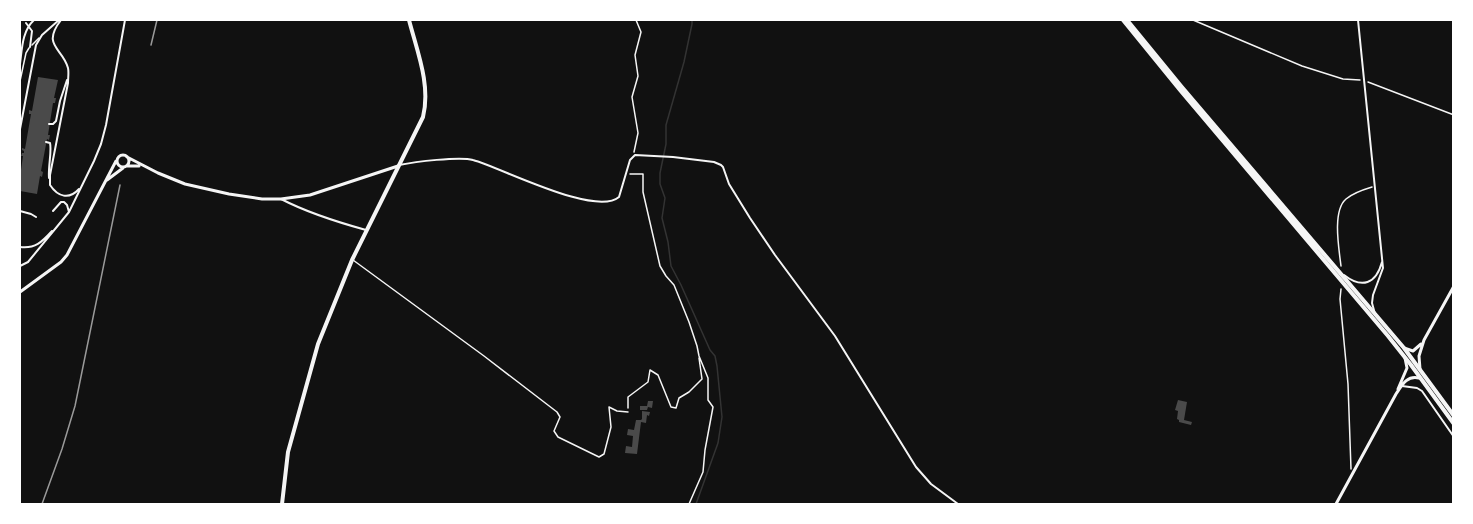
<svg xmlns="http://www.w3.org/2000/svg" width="1473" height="524" font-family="Rubik,sans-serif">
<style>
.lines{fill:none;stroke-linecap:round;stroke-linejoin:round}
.stream{stroke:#333;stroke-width:1.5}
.building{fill:#4a4a4a}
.path{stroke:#f5f5f5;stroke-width:1.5}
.service{stroke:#f5f5f5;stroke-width:1.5}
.minor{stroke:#f5f5f5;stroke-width:2}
.tertiary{stroke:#f5f5f5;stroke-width:3}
.secondary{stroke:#f5f5f5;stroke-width:4}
.rail{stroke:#9a9a9a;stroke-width:1.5}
</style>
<rect width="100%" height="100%" fill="#111"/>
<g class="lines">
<!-- stream -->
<path class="stream" d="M692,20V24L684,62L666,125V144L660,173V184L665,198L662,218L668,242L671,266L681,285L710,350L715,356L717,366L722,417L718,443L696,504"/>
</g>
<!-- building -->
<path class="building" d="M38,77L58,80L54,98H56L55,103H53L48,135H50L49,140L47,139L41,171L43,172L42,177L40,176L37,194L20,191V177L23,156H21L22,153H24V151L22,150V148L25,149L31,114H29V110L32,111Z
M1178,400L1187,402L1184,420L1192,422L1191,425L1179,422V420L1177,419L1178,411L1175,410Z
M648,401H653L652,408L648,407L647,410H640V406H647Z
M642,411L650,412L649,416L647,415L646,423L641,422L637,454L625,453L626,446L632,447L633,436L627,435L628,429L634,430L636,420H641L642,419Z"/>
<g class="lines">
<!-- path -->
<path class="path" d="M1193,20L1302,66L1343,79L1360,80
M1368,82L1454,115
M634,152L638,133L632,97L638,76L635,55L641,32L636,20
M630,174H643V192L660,266L666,276L674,285L689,322L697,346L699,356L708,378V400L713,407L705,450L703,472L689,504
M1341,266C1339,249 1332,211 1346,199C1353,193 1362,190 1372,187
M1341,289L1340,299L1348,384L1351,469
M628,408V397L648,382L650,370L658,375L671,407L676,408L679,398L689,392L702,379L699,358"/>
<!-- service -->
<path class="service" d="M32,45L39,38
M20,81L26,53L29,48
M353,260L484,356L557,412L560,417L554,431L558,437L599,457L604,454L611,427L609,407L617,411L628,412"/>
<!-- minor -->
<path class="minor" d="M61,20C41,46 63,48 68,68C69,72 68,78 68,83L50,175V185C58,197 69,200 79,189
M1358,20L1383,268L1373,295L1372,303L1375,314
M26,23L32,31L30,47
M20,64C22,49 22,31 34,20
M49,124H53L56,121L60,101L67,80
M20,129L36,45L42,35L59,20
M46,142L50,143C52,151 48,167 49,178
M399,165C414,162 460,156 473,160C502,168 595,217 619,197L630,160L635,155L673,157L714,162L721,165L723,167L729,184L750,218L775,255L835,336L916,467L931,484L958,504
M281,199C308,213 337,222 366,230
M20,211L31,214L36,217
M53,211L61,202H64L67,205L69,212
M20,247C35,249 42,242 52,231
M20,266L28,262L69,212L94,161L101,144L106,125L125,20
M1344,275C1362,289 1376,284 1382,262
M1402,386L1417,388L1422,391L1454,437"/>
<!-- tertiary -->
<path class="tertiary" d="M117 161a6 6 0 1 1 12 0a6 6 0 1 1-12 0Z
M127,157L158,173L185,184L229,194L262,199H281L310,195L398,166
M127,166H139
M107,180L123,168
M20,292L61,262L67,255L116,161
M1404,348L1413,351L1421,344
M1420,369L1419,356L1424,340L1454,286
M1398,389L1407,368L1405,358
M1336,504L1396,394C1402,385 1407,375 1419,378"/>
<!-- secondary -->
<path class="secondary" d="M1123,20L1180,90L1388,336L1411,365L1454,424
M1127,20L1181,86L1404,348L1454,416
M282,504L288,452L318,344L352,260L423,117C431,85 417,51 409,20"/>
<!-- rail -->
<path class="rail" d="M151,45L157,20
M42,504L62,449L75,406L120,185"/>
</g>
<!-- border -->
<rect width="1473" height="524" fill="none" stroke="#ffffff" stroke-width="42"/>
</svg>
